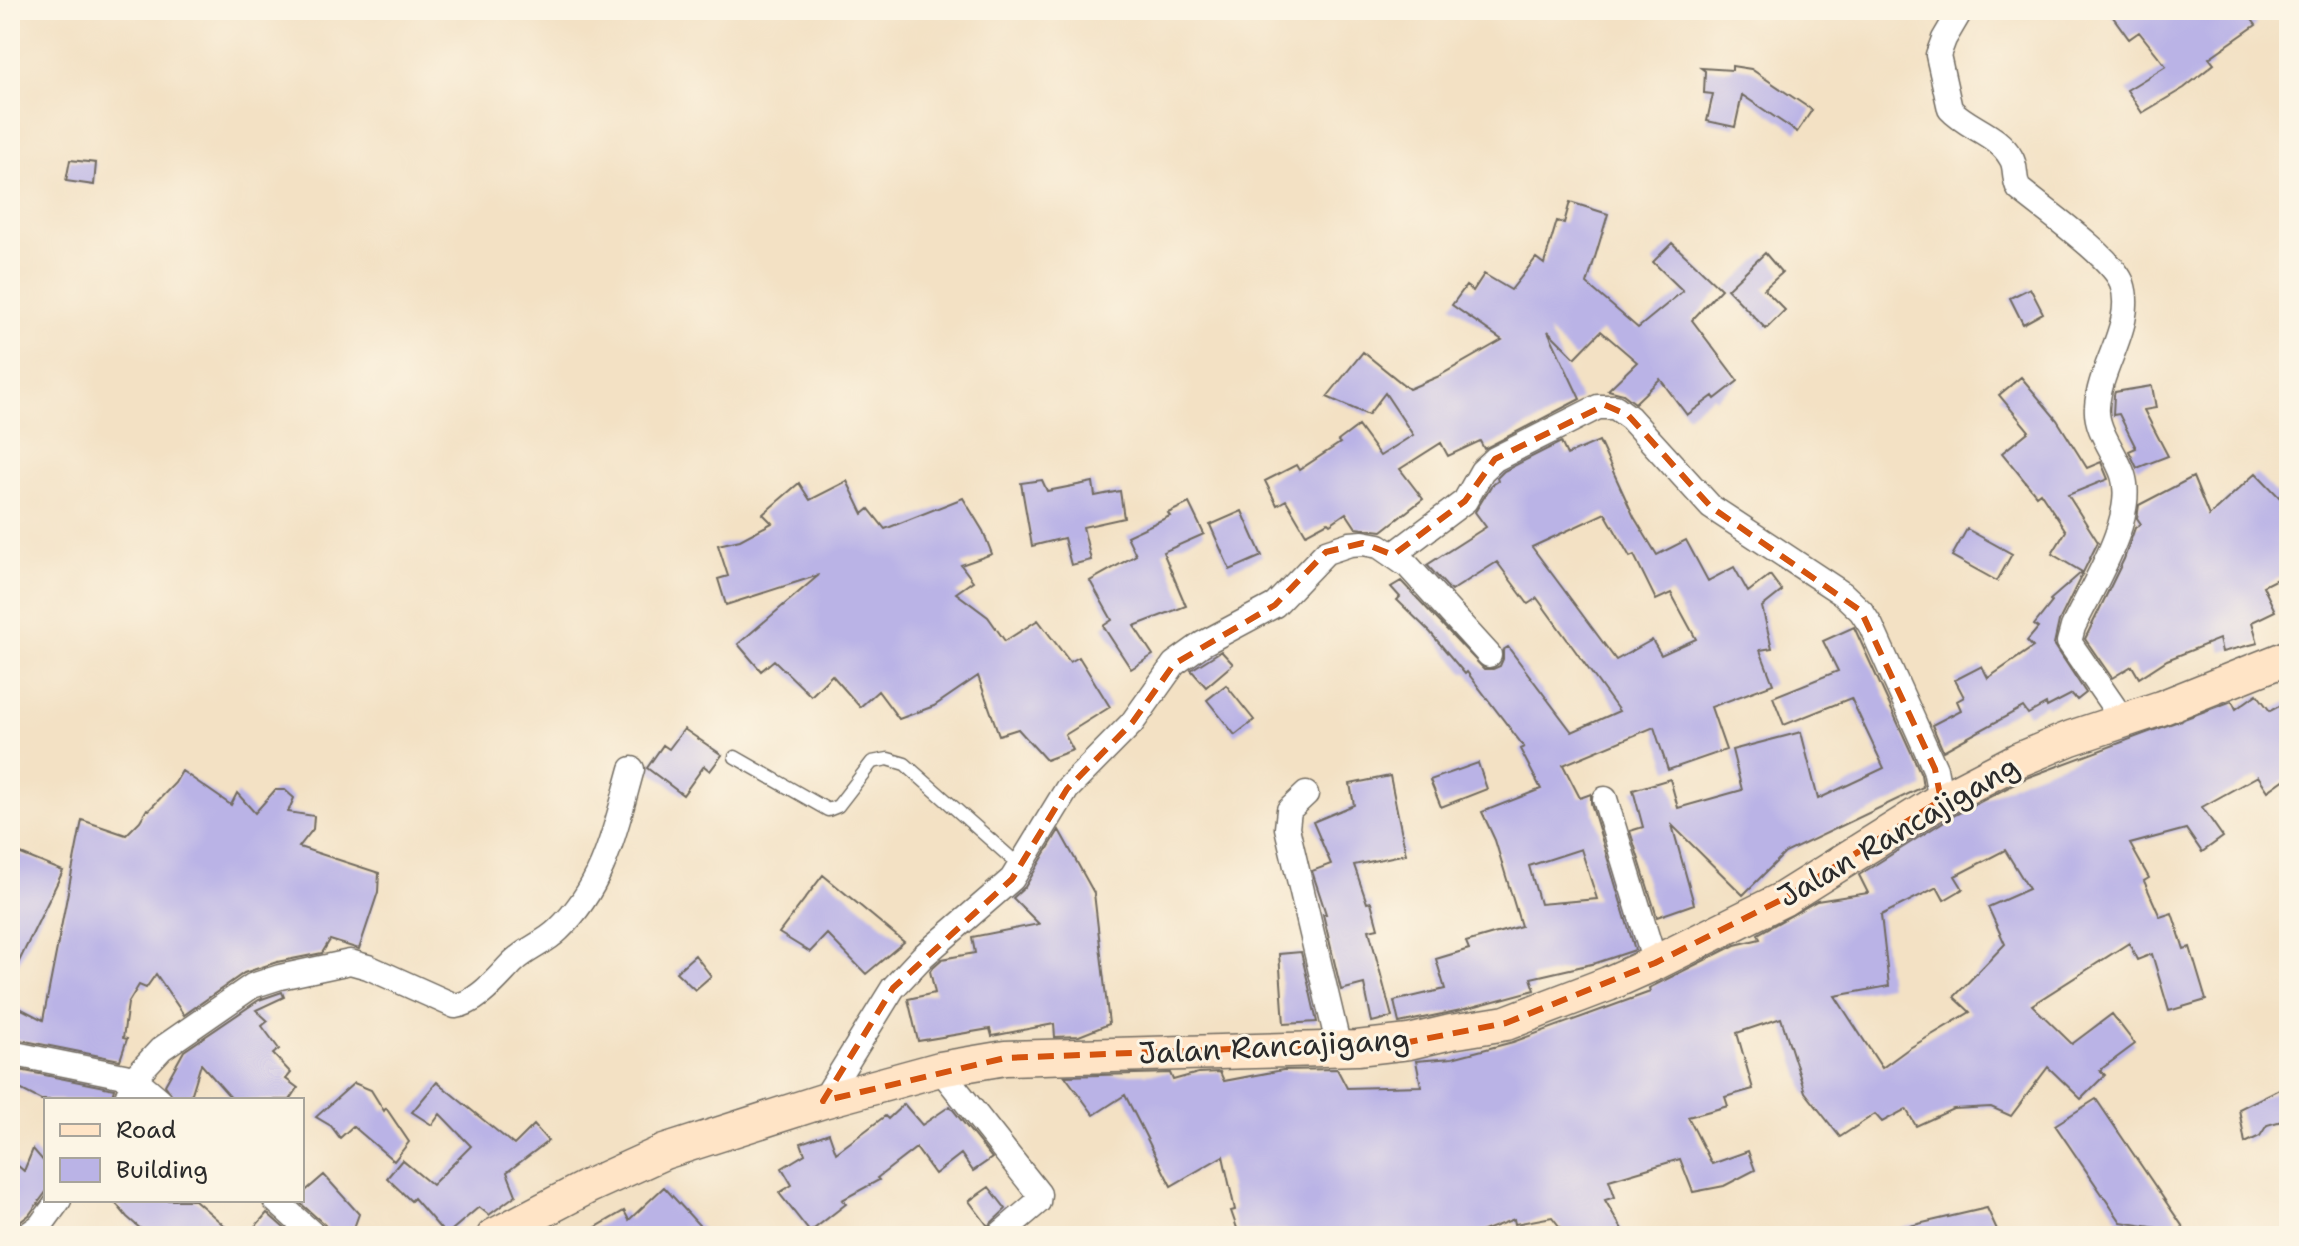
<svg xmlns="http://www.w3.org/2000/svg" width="2299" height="1246" font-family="'Shantell Sans',sans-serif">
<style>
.building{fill:#bab3e6;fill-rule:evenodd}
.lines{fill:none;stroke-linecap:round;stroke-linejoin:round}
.lane-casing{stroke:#716b61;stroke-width:15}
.street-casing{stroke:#716b61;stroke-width:27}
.secondary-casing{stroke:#716b61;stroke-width:37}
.lane{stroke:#fff;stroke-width:12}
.street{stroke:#fff;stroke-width:24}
.secondary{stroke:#ffe4c6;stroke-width:34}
.marked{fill:none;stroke:#d5540f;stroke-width:6;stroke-dasharray:16 10;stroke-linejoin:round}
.labels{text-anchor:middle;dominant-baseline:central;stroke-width:6;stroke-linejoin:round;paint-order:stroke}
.street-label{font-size:30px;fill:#2b2b2b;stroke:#fcf5e5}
</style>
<rect width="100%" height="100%" fill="#fcf5e5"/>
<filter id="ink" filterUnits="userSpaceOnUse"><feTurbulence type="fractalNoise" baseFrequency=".0125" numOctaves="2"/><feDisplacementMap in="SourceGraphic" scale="16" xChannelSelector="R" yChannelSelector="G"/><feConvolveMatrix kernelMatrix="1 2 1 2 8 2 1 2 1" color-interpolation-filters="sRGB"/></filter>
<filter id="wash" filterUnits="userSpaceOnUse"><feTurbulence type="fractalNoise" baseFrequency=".006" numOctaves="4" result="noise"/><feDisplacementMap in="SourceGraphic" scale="32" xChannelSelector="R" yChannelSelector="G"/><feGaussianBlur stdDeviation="1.8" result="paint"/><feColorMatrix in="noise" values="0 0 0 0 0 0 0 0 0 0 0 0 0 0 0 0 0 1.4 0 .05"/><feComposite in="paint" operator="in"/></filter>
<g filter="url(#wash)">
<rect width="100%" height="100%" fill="#f3e1c4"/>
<g id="blocks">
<!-- building -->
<path class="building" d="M2108,10H2245L2256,25L2209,58L2214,64L2184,88L2142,113L2127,90L2166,66L2139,32L2129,39Z
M1732,66L1751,69L1812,110L1797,132L1742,95L1735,127L1707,121L1713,94L1704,93L1705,71L1701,68L1732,70Z
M70,160L96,163L94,185L66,181Z
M1570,202L1608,214L1587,284L1638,328L1683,291L1653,262L1672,243L1721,289L1692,320L1738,381L1715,399L1713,396L1687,415L1660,379L1635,403L1623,394L1608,390L1637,362L1601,331L1575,358L1548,331L1580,399L1484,449L1480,441L1448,456L1441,443L1400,469L1423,499L1382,531L1356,528L1346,513L1330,524L1328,522L1306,534L1286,500L1277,505L1265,481L1296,465L1299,470L1340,443L1338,441L1358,426L1380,456L1413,435L1385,393L1368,415L1327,397L1363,352L1409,389L1437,377L1502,340L1452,305L1466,286L1473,291L1484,274L1511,290L1536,258L1544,264L1557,221L1564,223Z
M1765,253L1782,273L1764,289L1785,310L1766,329L1727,289Z
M2030,288L2043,313L2023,324L2010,298Z
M2021,377L2057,420L2087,468L2101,462L2108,479L2068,495L2098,542L2059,621L2054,644L2086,693L2077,700L2072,694L2047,707L2046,704L2028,714L2023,707L1943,751L1932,725L1961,710L1957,701L1964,697L1955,680L1982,666L1988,678L2033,647L2027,641L2038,628L2034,625L2052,602L2050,600L2082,572L2052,554L2066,531L2040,492L2036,495L2002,453L2029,431L1999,395Z
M2152,386L2156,408L2144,410L2168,456L2137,468L2129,451L2136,448L2119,414L2113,415L2114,395L2115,392Z
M1599,441L1634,517L1657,555L1686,540L1708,581L1734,567L1748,592L1770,575L1782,591L1762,607L1772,648L1760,650L1773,684L1711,707L1726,750L1668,770L1654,727L1563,765L1580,798L1591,794V803L1635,950L1596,963L1531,978L1535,990L1461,1010L1399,1023L1394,1001L1445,989L1436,959L1469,949L1466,942L1521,926L1495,840L1482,812L1541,789L1520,749L1524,747L1467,672L1465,674L1430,632L1397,600L1400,597L1391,587L1401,581L1484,669H1493L1500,666L1503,659V650L1508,647L1572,732L1619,711L1537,598L1528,604L1497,562L1451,591L1427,565L1486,527L1475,512L1491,486L1498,481L1497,478L1504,471L1561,442L1567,455ZM1605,513L1630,557L1634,555L1656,600L1671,593L1696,639L1661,655L1652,640L1616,660L1532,547ZM1581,849L1597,899L1540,904L1529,866Z
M2256,473L2280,498L2289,491V573L2263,586L2275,611L2252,622L2258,643L2222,652L2219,639L2167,660L2139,678L2132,666L2112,678L2085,639L2124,559L2135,528L2141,524L2137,518L2139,505L2193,477L2209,516Z
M1042,480L1047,491L1093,482L1095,496L1120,491L1124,518L1083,527L1091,560L1071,565L1064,538L1032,546L1021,483Z
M847,481L863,514L869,509L885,529L963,498L983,531L992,554L961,565L973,581L956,593L988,617L1005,641L1038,620L1070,662L1079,657L1110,707L1065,735L1073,750L1046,760L1018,729L999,735L978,676L934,706L899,719L878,691L860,707L832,675L811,696L774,660L761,671L738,644L819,575L726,605L718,579L728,576L718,545L740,540L772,523L763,514L799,483L810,500Z
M1189,503L1204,534L1163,552L1186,606L1134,626L1153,655L1131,669L1103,626L1112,620L1090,581L1136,555L1127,536L1170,516L1168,513Z
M1242,511L1262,556L1230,570L1210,525Z
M1967,529L2012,554L1997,581L1952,556Z
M1854,627L1921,774L1923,787L1785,853L1743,895L1672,825L1694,904L1657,917L1630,831L1643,827L1633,790L1670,779L1678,808L1742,790L1732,750L1801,732L1818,799L1884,768L1851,698L1784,725L1773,697L1838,671L1823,641Z
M1221,651L1233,664L1206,687L1191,670Z
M1226,685L1254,720L1235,735L1207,700Z
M2257,694L2270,711L2289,701V776L2268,791L2258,776L2202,807L2223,837L2202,852L2186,829L2130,844L2149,878L2144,881L2160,917L2172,913L2184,949L2190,947L2206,1000L2169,1011L2152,954L2137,960L2129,943L2032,1005L2072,1044L2112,1014L2135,1044L2100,1070L2105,1075L2081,1099L2048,1067L2011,1116L1991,1107L1953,1109L1916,1126L1906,1109L1882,1122L1875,1114L1840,1137L1805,1092L1781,1018L1737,1033L1753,1089L1725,1097L1728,1106L1688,1117L1712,1164L1748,1151L1755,1170L1724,1186L1693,1192L1680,1159L1609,1180L1615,1197L1605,1200L1626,1236H1567L1552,1217L1515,1224L1514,1219L1470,1236H1287L1286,1230L1238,1231L1231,1211L1235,1210L1223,1156L1171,1186L1125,1095L1094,1115L1065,1076L1170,1073L1173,1080L1198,1073L1220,1072L1224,1081L1283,1070L1337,1069L1347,1088L1421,1086L1416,1061L1452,1058L1513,1042L1650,992L1649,988L1735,945L1760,939L1758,934L1817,901L1868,893L1859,875L1951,817L2026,778L2232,701L2236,709ZM2005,850L2029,889L1988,907L2005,944L1954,997L1970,1012L1908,1049L1882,1068L1835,996L1889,986L1881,915L1937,887L1944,900L1963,889L1955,876Z
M684,729L722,755L710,771L704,766L683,795L647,768L663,745L669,749Z
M1478,763L1487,789L1441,807L1430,780Z
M182,771L231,805L237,793L255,813L275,790H285L294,798L288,812L314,816L313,829L299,847L379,873L378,892L359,949L330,940L322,953L277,962L244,973L184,1015L156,974L146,988L139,985L128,1003L123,1038L127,1039L120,1060L10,1038V1003L43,1020L82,820L126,835L140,821L147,809L149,810L175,783Z
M1390,776L1406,854L1354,865L1367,903L1371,902L1378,928L1369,930L1392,1017L1372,1022L1364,984L1341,990L1323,914H1326L1312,871L1331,864L1313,822L1354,805L1350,784Z
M1059,830L1094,893L1109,1024L1079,1036L1055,1037L1054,1024L992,1036L990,1029L918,1041L908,999L935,993L930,971L933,967L942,959L975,953L972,937L1039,924L1013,898L1025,887Z
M16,852L63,871L10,980V880Z
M823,875L904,942L866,974L827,934L810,952L779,933Z
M1301,952L1317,1022L1284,1024L1279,954Z
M695,955L711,976L695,990L676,972Z
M282,992L284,997L256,1010L268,1021L262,1026L279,1049L273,1054L291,1073L286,1079L298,1088L290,1100H233L201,1064L192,1093L181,1100L174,1098L165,1085L184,1051L259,1000Z
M10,1068L114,1089L111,1100H41L10,1084Z
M437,1082L514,1145L534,1125L548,1141L507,1172L516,1195L489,1215L479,1207L446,1235L414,1198L411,1201L387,1178L402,1160L432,1185L471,1146L440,1114L432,1125L412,1112Z
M354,1083L371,1090L384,1111L386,1108L409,1142L394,1161L353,1126L340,1138L331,1126L316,1117Z
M2289,1084V1119L2267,1125L2260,1136L2245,1143L2239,1109Z
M2096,1099L2187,1233L2121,1222L2055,1125Z
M904,1104L922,1125L950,1106L992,1158L973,1171L961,1154L935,1174L916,1148L877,1178L879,1180L842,1200L846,1204L810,1232L779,1193L792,1185L782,1168L805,1154L801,1143L829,1133L836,1153L885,1116L888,1119Z
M33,1149L46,1164V1192L29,1215L16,1225L10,1220V1159L24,1171Z
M324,1175L359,1214L351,1236H330L325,1225L297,1200H302V1194Z
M664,1187L709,1236H581L624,1211L629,1220Z
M989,1187L1006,1209L988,1226L969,1201Z
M113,1200H195L236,1236H149L127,1217Z
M1987,1208L2000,1236H1902L1901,1228Z
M267,1213L293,1236H247Z"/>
</g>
</g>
<g filter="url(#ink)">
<use href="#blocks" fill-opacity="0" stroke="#716b61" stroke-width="2"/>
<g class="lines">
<defs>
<path id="lane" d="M735,757L828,810L838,806L872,762L888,759L905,764L1020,866"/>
<path id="street" d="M1961,10L1944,39L1938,55L1950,109C1967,128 1998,134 2011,158C2017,167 2013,179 2019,189C2042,208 2113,258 2122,283C2136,324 2099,366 2097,407C2095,430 2116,453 2123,475C2137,518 2091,588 2073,627L2069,642L2123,720
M1393,555L1465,501L1482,471L1495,459L1598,407H1615L1630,418L1711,507L1843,594L1861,611L1871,626L1935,769L1941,800
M1306,794L1289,810L1287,828L1339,1048
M1605,799L1655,963
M10,1053L134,1078L160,1100
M940,1069L1039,1194L1038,1202L998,1236
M126,1100L134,1078L161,1049L252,986L280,977L350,962L368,967L455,1006C478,1003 497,978 513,962C526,949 545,943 558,930C605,885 615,829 632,769
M823,1101L893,988L923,956L1012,879L1067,789L1132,723L1174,664L1202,644L1275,605L1326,552L1350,544L1363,543L1379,546L1408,566L1489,655
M275,1200L315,1236
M26,1236L40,1226L59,1200"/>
<path id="secondary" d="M494,1236L589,1186L664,1152L823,1101L940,1069L1005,1058L1357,1048L1409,1042L1451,1032L1506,1023L1608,984L1655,963L1783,899L1941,800L2018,760L2071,738L2161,708L2289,657"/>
</defs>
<!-- lane casing -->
<use href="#lane" class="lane-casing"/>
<!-- street casing -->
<use href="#street" class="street-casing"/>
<!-- secondary casing -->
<use href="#secondary" class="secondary-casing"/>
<!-- lane -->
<use href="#lane" class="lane"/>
<!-- street -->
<use href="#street" class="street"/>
<!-- secondary -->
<use href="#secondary" class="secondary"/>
</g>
</g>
<!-- marked area -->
<path class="marked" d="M1605,405L1628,415L1711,507L1861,611L1935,769L1941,800L1783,899L1655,963L1506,1023L1409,1042L1005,1058L823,1101L893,988L1012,879L1067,789L1132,723L1174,664L1275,605L1326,552L1363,543L1393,555L1465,501L1495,459Z"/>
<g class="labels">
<!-- street labels -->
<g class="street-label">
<text transform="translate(1898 831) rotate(-30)">Jalan Rancajigang</text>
<text transform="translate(1274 1046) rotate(-3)">Jalan Rancajigang</text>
</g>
</g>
<!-- margin -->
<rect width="2299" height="1246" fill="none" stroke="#fcf5e5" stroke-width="40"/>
<!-- legend -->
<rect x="44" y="1098" width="260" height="104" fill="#fcf5e5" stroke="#a8a49b" stroke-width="2"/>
<rect x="60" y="1124" width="40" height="12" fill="#ffe4c6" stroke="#a8a49b" stroke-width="2"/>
<text x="116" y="1138" font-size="24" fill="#2b2b2b">Road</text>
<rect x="60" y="1158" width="40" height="24" fill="#bab3e6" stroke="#a8a49b" stroke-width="2"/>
<text x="116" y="1178" font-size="24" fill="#2b2b2b">Building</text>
</svg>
